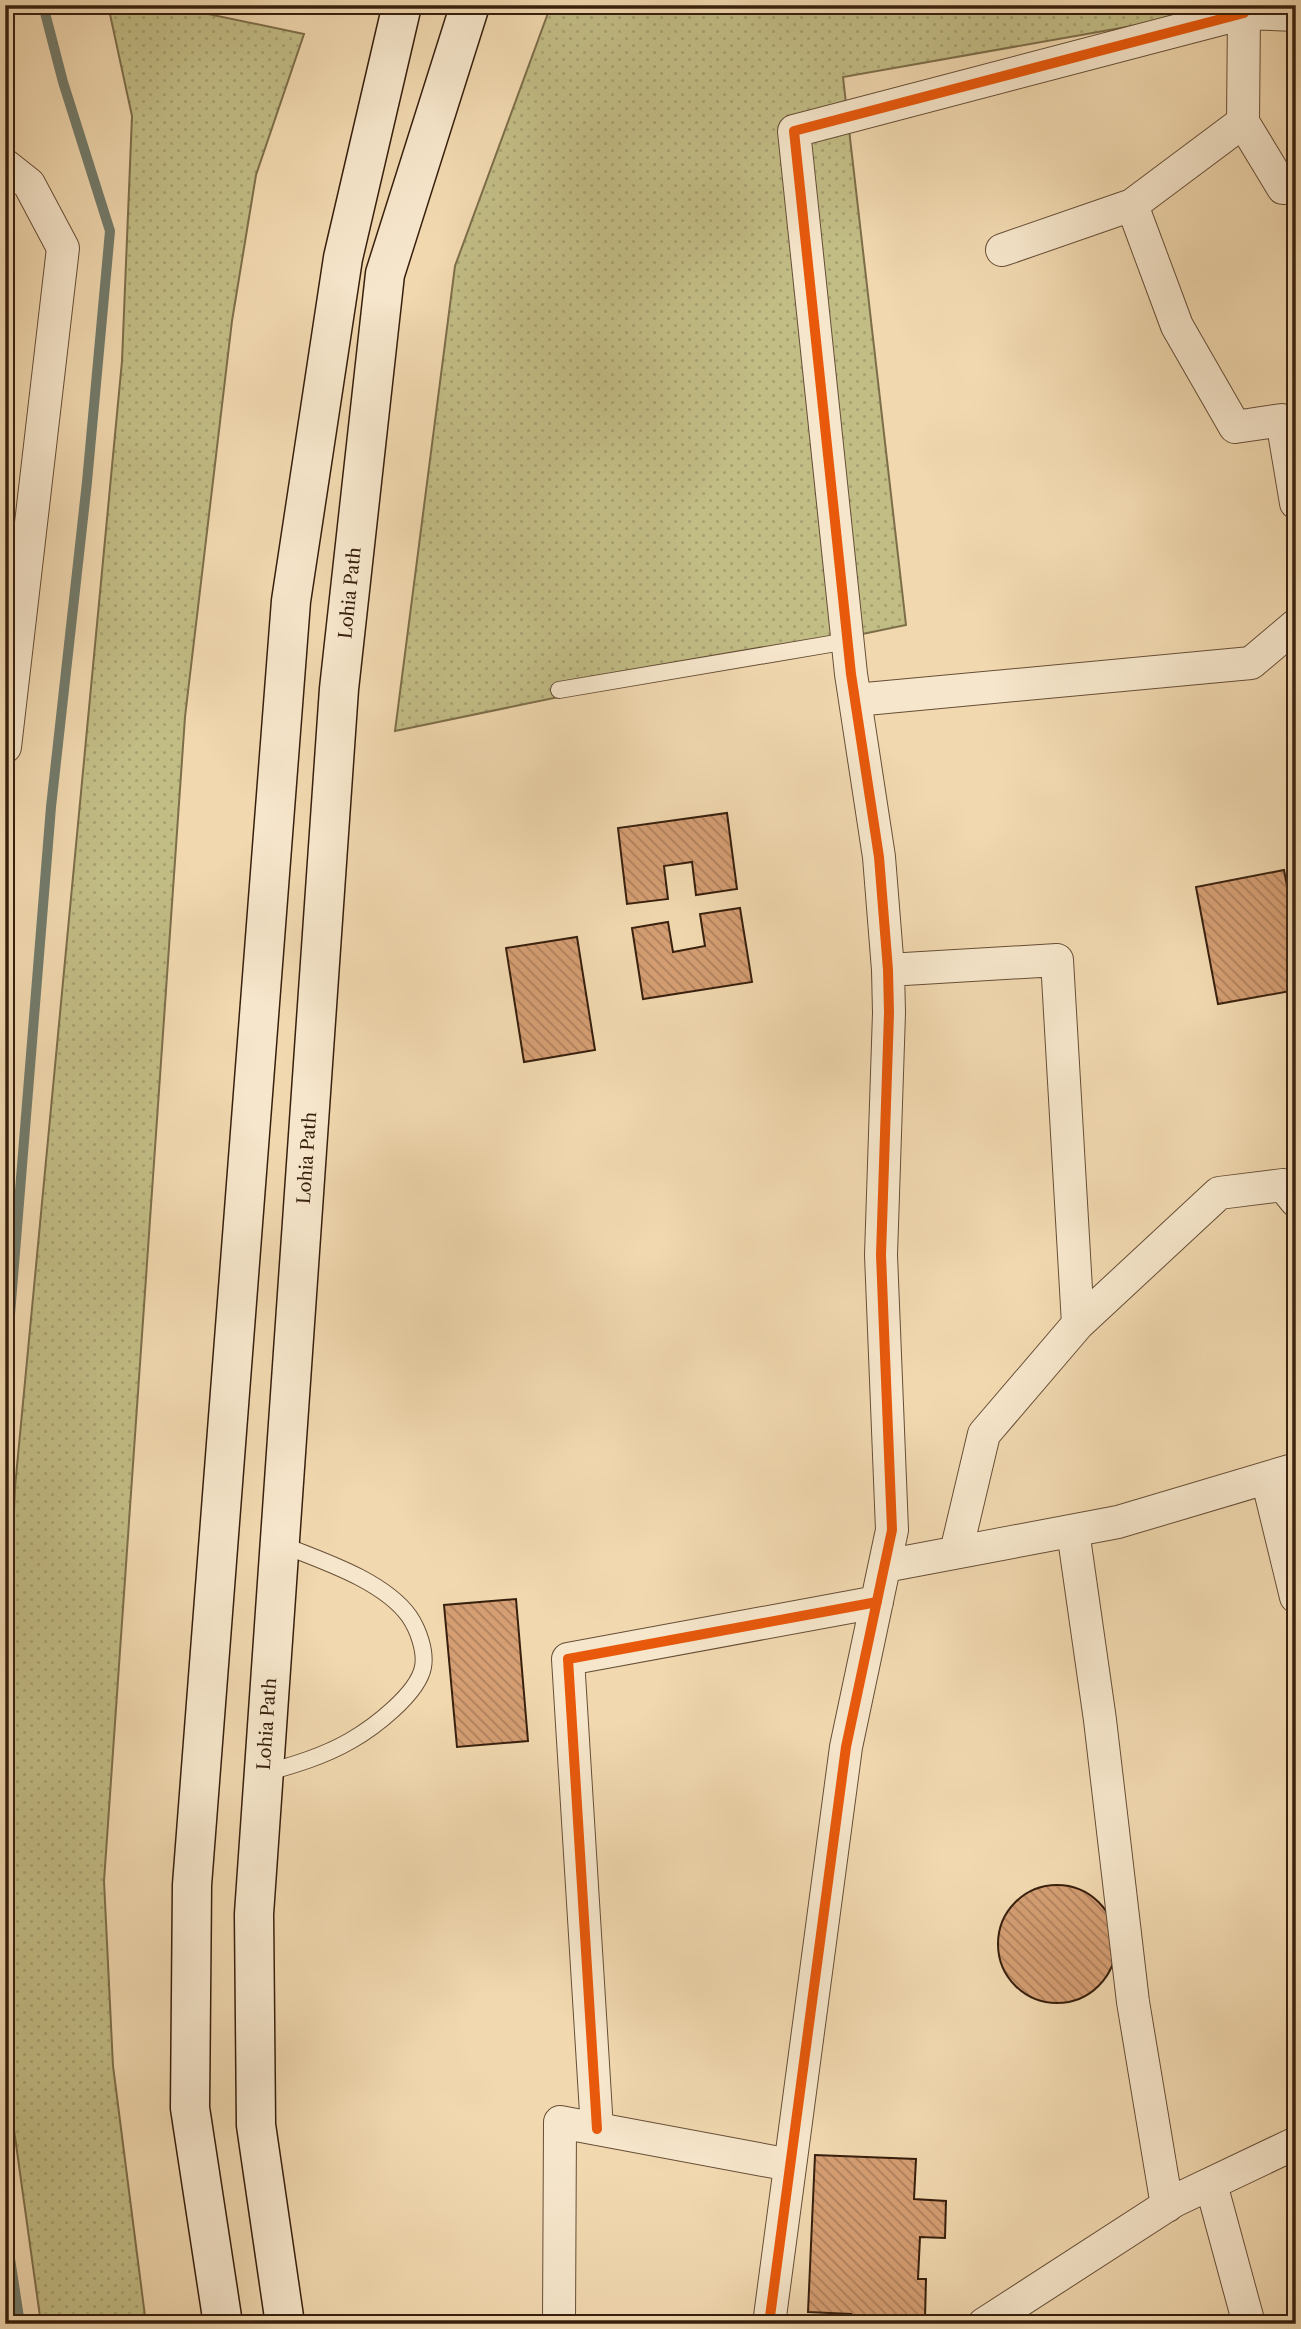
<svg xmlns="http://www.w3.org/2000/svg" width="1301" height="2329" font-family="'Libre Caslon Text',serif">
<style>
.grass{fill:url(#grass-dots);stroke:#7d6e4a;stroke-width:2}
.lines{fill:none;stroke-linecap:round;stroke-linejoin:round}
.stream{stroke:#737c6c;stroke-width:10}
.building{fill:url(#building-back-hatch);stroke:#38200e;stroke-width:2}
.lane-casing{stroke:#664e36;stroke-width:18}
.street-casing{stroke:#664e36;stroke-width:34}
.secondary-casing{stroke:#38200e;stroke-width:41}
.lane{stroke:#f6e6cb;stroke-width:16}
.street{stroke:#f6e6cb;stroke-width:32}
.secondary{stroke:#f6e6cb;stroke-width:38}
.cycleway-casing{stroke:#f6e6cb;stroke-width:15}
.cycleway{stroke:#e8590c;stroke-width:10}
.labels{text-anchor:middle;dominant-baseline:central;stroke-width:7;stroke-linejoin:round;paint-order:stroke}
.street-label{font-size:18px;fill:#38200e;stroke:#f6e6cb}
</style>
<defs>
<pattern id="grass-dots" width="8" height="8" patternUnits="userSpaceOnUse" patternTransform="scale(1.75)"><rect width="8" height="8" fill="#c2bc85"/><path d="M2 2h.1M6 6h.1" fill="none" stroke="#a7a172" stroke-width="1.8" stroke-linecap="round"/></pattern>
<pattern id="building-back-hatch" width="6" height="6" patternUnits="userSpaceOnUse" patternTransform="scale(1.75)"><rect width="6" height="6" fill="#d59e73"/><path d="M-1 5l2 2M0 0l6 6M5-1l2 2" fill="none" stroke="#ae805d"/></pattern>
</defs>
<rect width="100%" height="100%" fill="#f1d8af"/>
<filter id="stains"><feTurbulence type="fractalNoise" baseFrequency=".00286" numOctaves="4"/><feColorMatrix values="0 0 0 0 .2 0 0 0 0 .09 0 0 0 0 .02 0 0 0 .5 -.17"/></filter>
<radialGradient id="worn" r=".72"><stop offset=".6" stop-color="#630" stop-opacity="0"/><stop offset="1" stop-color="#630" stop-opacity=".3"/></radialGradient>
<!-- grass -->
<path class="grass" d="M108,5H165L304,34L256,175L232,321L185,717L104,1881L113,2066L146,2324H41L5,2065V1737L15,1487L122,361L132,116Z
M551,5H1251L843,77L906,625L395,731L455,266Z"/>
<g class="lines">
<!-- stream -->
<path class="stream" d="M5,1376L51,807L87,482L110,231L63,82L43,5
M5,2226L20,2324"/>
</g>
<!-- building -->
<path class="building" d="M727,813L737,889L696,895L692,862L664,866L668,899L627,904L618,828Z
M1284,870L1296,933V990L1218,1004L1196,887Z
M740,908L752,982L643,999L632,928L668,922L673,952L705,946L700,914Z
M577,937L595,1050L524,1062L506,948Z
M516,1599L528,1741L457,1747L444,1605Z
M998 1944a59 59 0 1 1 118 0a59 59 0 1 1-118 0Z
M815,2155L916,2159L914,2199L946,2201L945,2238L920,2237L918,2279H926L925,2318L904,2317V2324H851V2314L808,2312Z"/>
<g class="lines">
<defs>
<path id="lane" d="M559,690L848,641
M265,1773C294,1765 324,1756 350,1741C373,1728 418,1694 423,1667C426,1651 418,1629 409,1616C383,1580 320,1560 280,1544"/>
<path id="street" d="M1243,122L1283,188H1296
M5,165L29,184L63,248L5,747
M1132,205L1177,326L1235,427L1282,420L1296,503
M1002,250L1132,205L1243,122L1244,13L1296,15
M855,700L1251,663L1296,625
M888,970L1057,960L1078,1324
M1267,1478L1296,1597
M1073,1531L1100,1720L1133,2002L1167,2206
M956,1552L984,1434L1078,1324L1219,1193L1283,1185L1296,1201
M885,1566L1118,1522L1296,1469
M597,2129L568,1659L877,1602
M1211,2184L1249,2324
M559,2324L560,2122L790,2165
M769,2324L846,1747L892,1530L881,1255L889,1013L888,970L879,857L851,674L794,131L1244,13
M984,2324L1174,2201L1296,2143"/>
<path id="secondary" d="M223,2324L190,2108L192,1885L291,601L343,258L402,5
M285,2324L256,2125L254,1914L339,689L385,274L470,5"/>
</defs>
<!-- lane casing -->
<use href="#lane" class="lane-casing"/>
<!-- street casing -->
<use href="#street" class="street-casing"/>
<!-- secondary casing -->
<use href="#secondary" class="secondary-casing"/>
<!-- lane -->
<use href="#lane" class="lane"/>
<!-- street -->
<use href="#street" class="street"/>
<!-- secondary -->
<use href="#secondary" class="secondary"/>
<defs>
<path id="cycleway" d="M597,2129L568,1659L877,1602
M769,2324L846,1747L892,1530L881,1255L889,1013L888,970L879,857L851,674L794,131L1244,13"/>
</defs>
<!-- cycleway casing -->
<use href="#cycleway" class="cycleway-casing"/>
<!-- cycleway -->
<use href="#cycleway" class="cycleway"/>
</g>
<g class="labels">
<!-- street labels -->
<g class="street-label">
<text transform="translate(350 593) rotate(-84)">Lohia Path</text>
<text transform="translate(307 1158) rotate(-86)">Lohia Path</text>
<text transform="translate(267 1724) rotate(-86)">Lohia Path</text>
</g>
</g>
<!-- margin -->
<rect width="1301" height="2329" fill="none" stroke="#f1d8af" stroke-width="28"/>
<rect x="7" y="7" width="1287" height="2315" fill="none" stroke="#38200e" stroke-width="3.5"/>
<rect x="14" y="14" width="1273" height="2301" fill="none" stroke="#38200e" stroke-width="2"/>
<rect width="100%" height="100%" filter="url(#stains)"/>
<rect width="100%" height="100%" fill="url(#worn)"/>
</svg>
